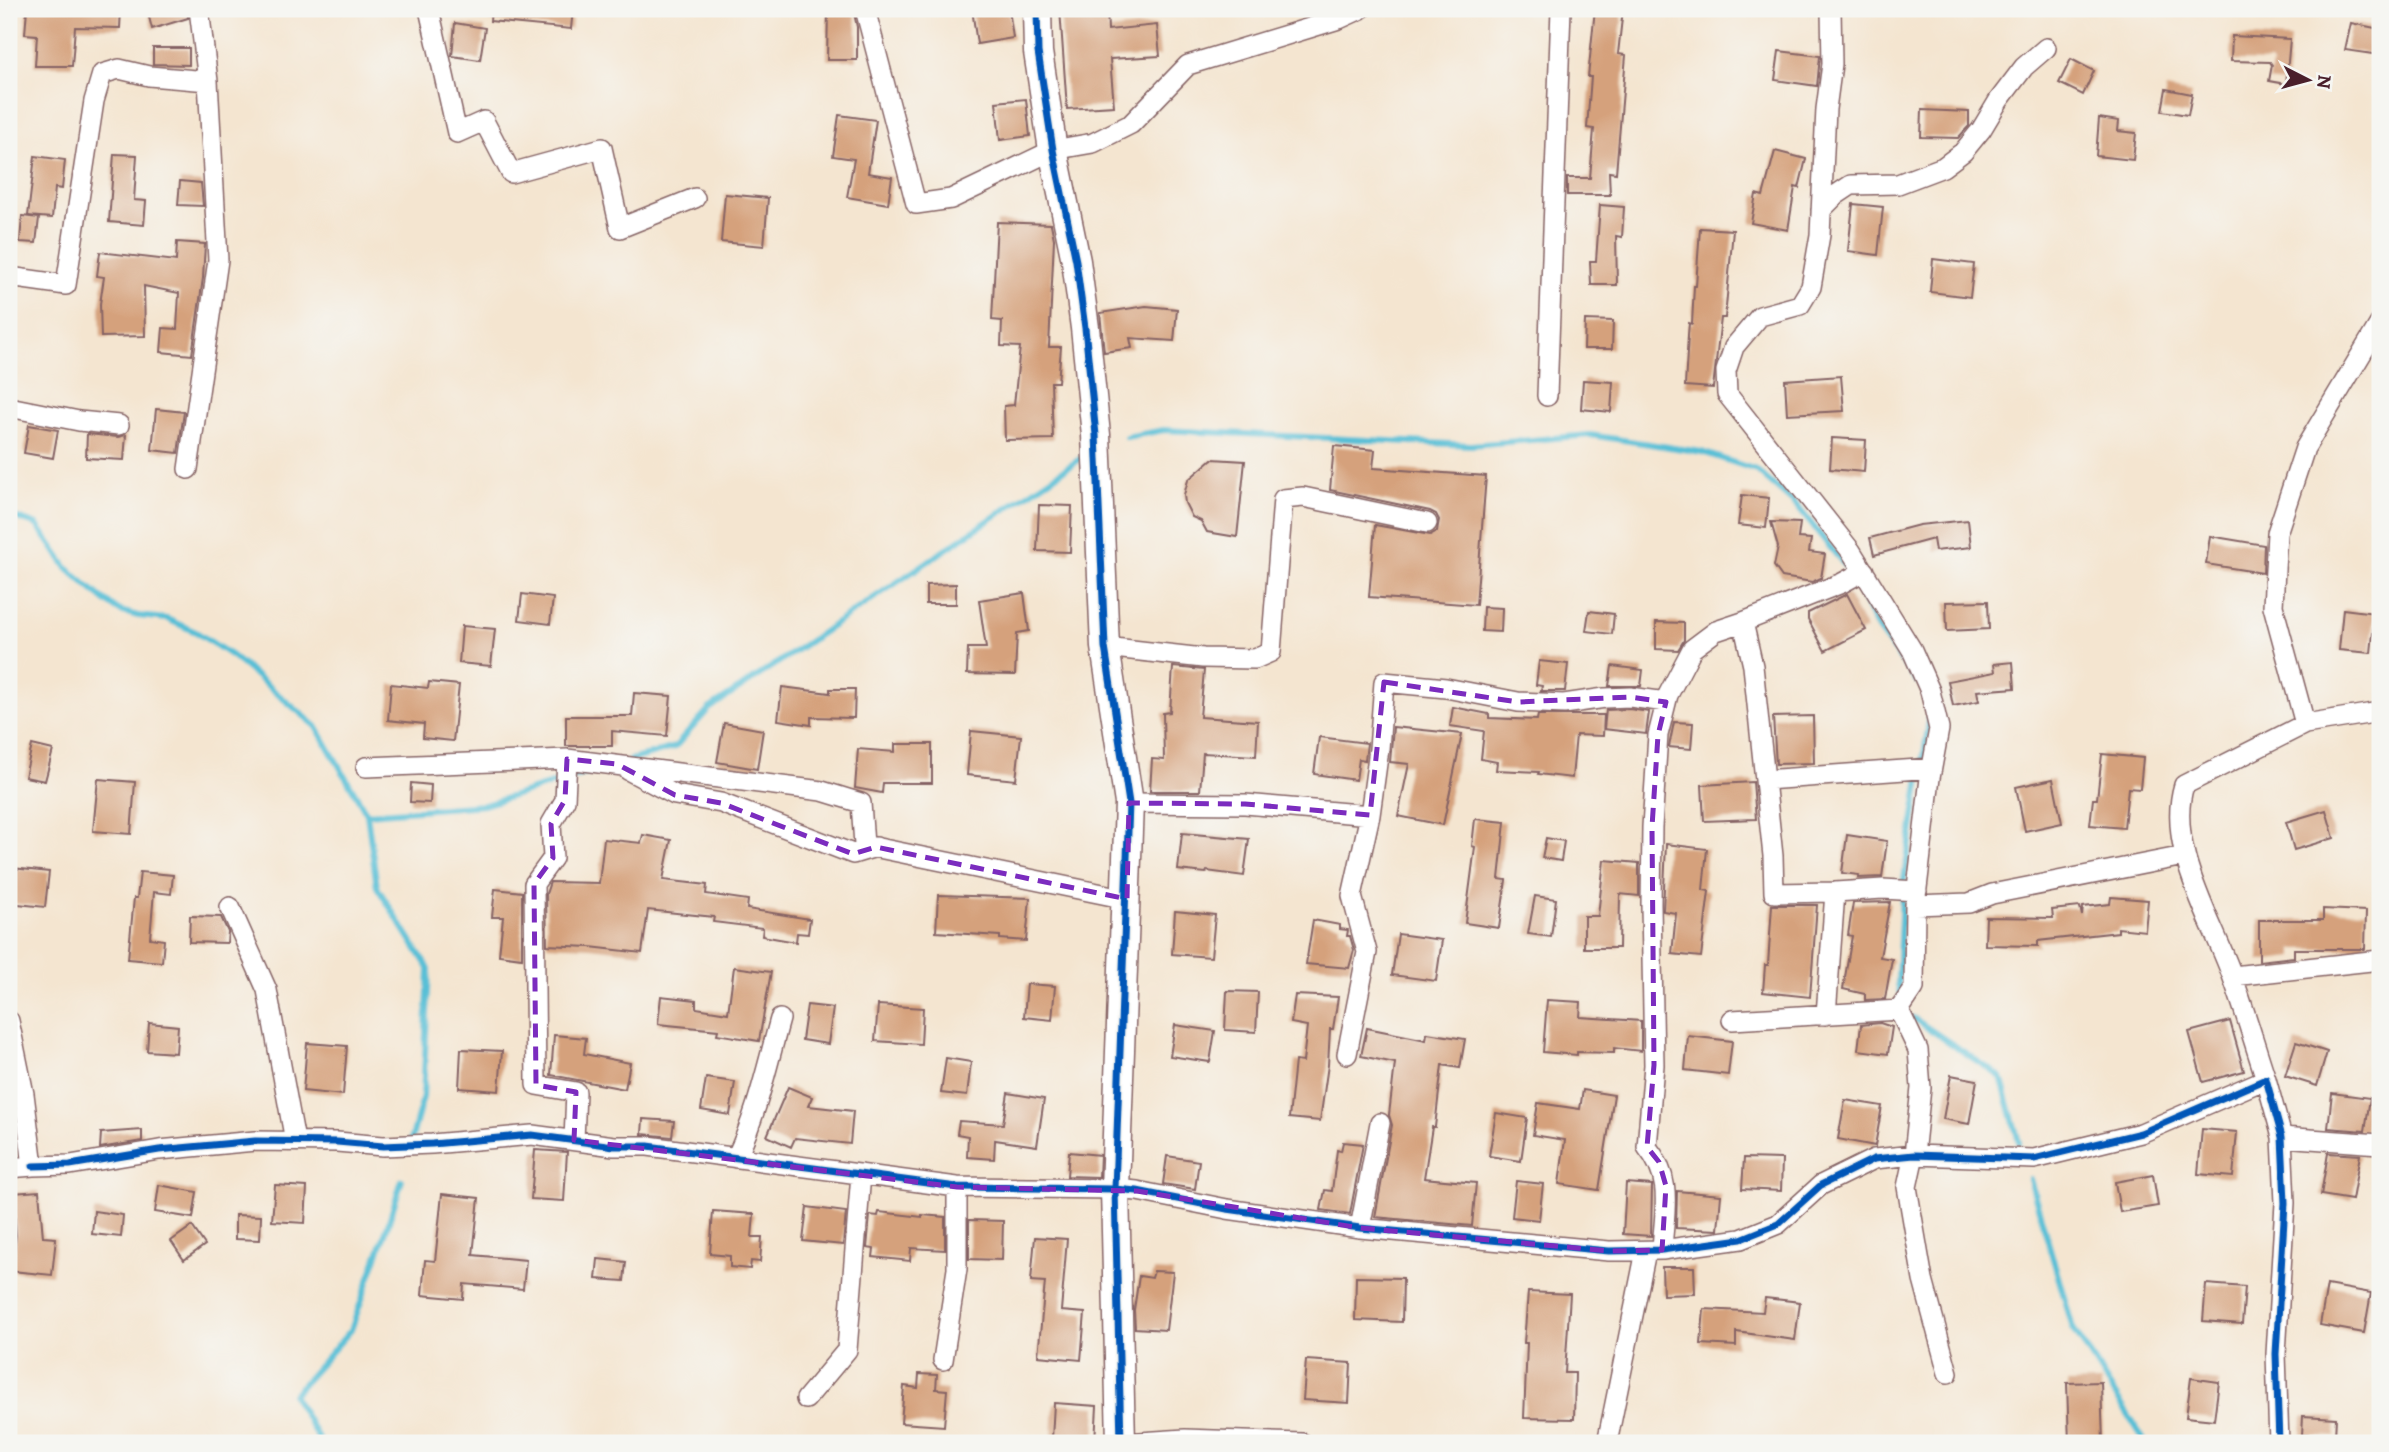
<svg xmlns="http://www.w3.org/2000/svg" width="2389" height="1452" font-family="Alegreya,serif">
<style>
.lines{fill:none;stroke-linecap:round;stroke-linejoin:round}
.stream{stroke:#59bfd6;stroke-width:6}
.building{fill:#d5a17b}
.street-casing{stroke:#866465;stroke-width:22}
.secondary-casing{stroke:#866465;stroke-width:31}
.street{stroke:#fff;stroke-width:19}
.secondary{stroke:#fff;stroke-width:28}
.cycleway-casing{stroke:#f6f6f2;stroke-width:11}
.cycleway{stroke:#0057b8;stroke-width:7}
.marked{fill:none;stroke:#7b2cbf;stroke-width:5;stroke-dasharray:14 9;stroke-linejoin:round}
</style>
<rect width="100%" height="100%" fill="#f6f6f2"/>
<filter id="ink" filterUnits="userSpaceOnUse"><feTurbulence type="fractalNoise" baseFrequency=".0143" numOctaves="2"/><feDisplacementMap in="SourceGraphic" scale="14" xChannelSelector="R" yChannelSelector="G"/><feConvolveMatrix kernelMatrix="1 2 1 2 8 2 1 2 1" color-interpolation-filters="sRGB"/></filter>
<filter id="wash" filterUnits="userSpaceOnUse"><feTurbulence type="fractalNoise" baseFrequency=".00686" numOctaves="4" result="noise"/><feDisplacementMap in="SourceGraphic" scale="28" xChannelSelector="R" yChannelSelector="G"/><feGaussianBlur stdDeviation="1.57" result="paint"/><feColorMatrix in="noise" values="0 0 0 0 0 0 0 0 0 0 0 0 0 0 0 0 0 1.4 0 .05"/><feComposite in="paint" operator="in"/></filter>
<g filter="url(#wash)">
<rect width="100%" height="100%" fill="#f4e5d0"/>
<g class="lines">
<!-- stream -->
<path class="stream" d="M1126,437L1164,430L1471,445L1590,435L1702,452L1756,470L1796,505L1851,573L1878,629L1917,682
M9,515L37,525L67,568L104,600L120,611L138,616L167,619L196,632L232,656L316,726L367,814L484,805L597,770
M631,760L675,747L709,709L1080,459
M367,814L377,887L429,969L423,1097L411,1141
M1903,886L1928,729V719
M1900,993L1898,984L1902,897
M1913,1018L2001,1077L2019,1142
M2030,1179L2073,1328L2146,1443
M321,1443L293,1395L351,1330L383,1240L402,1180"/>
</g>
<g id="blocks">
<!-- building -->
<path class="building" d="M27,9H121L120,28L75,27L72,66H35L37,35L25,34Z
M147,9H187L188,18L152,29Z
M491,9H573L571,29L490,21Z
M828,9H853L857,27V60H827Z
M972,9H1009L1013,38L977,44Z
M1060,9H1107L1108,30L1157,25L1160,56L1110,59L1114,106L1067,109Z
M1595,9H1623L1618,54L1626,55L1616,173L1609,172L1610,195H1567V178H1590L1594,129L1587,128L1591,77H1588Z
M455,23L485,28L480,60L452,56Z
M2351,23L2380,29V55L2345,50Z
M2232,36L2290,39L2286,84L2269,81L2272,65L2270,62L2231,61Z
M153,48H189V65L153,64Z
M1779,51L1820,56L1817,86L1775,80Z
M2071,59L2094,71L2083,95L2059,83Z
M2166,89L2192,94L2188,115L2162,111Z
M1026,99L1030,136L1000,140L996,102Z
M1922,110L1969,112V126L1958,138L1921,137Z
M839,115L876,120L868,173L892,177L888,204L847,197L854,159L833,156Z
M2099,118L2119,121L2118,131L2136,133L2133,160L2096,156Z
M1775,151L1806,159L1799,188L1795,187L1788,230L1751,223L1756,194L1763,196Z
M114,154L137,155L134,200L146,201L144,225L109,222Z
M35,156L65,160L62,189L55,188L52,218L28,216Z
M180,181L201,183L203,206L178,205Z
M725,194L768,198L764,246L721,242Z
M1853,204L1883,207L1878,255L1848,251Z
M1600,205L1624,207L1622,237L1616,236L1617,285H1591L1590,261H1596Z
M22,216L39,218L36,243L20,242Z
M997,222L1051,224L1054,239L1049,347H1061L1058,382H1051L1053,439L1005,440L1004,406L1014,405L1020,347L1001,346L1002,321L992,320Z
M1700,228L1733,230L1725,318H1721L1713,388L1685,386L1688,335L1689,323L1692,324L1694,286H1696Z
M177,242L205,244L203,278L192,355L161,352L163,328L177,329L179,293L144,286L145,336L101,337L100,304L104,277L97,276L100,252L176,261Z
M1933,259L1974,264L1970,297L1930,292Z
M1146,306L1177,309L1174,341L1130,338L1132,348L1104,352L1100,313Z
M1585,320L1613,321L1612,349H1584Z
M1841,376L1844,411L1787,414L1785,380Z
M1583,380L1613,382L1611,412L1581,409Z
M156,409L184,412L178,453L152,450Z
M29,425L58,430L53,458L24,453Z
M87,434L118,437L126,435L124,460L86,458Z
M1832,438L1866,440L1864,472L1830,469Z
M1334,446L1375,450L1373,468L1486,476L1476,605L1369,597L1375,525L1430,535L1437,531L1439,520L1436,514L1430,511L1330,490Z
M1212,459L1245,461L1237,537L1207,532L1201,521L1192,517L1185,503L1184,495L1188,480Z
M1742,495L1769,498L1766,528L1738,525Z
M1039,505L1072,506L1070,552L1037,551Z
M1968,520L1971,547L1935,551L1933,539L1874,555L1870,538L1919,525Z
M1771,522L1800,523L1798,538L1811,539L1809,552L1825,554L1821,578L1812,582L1782,577L1774,566L1778,547Z
M2210,536L2264,545L2263,573L2206,564Z
M956,584V604H926V585Z
M1024,593L1029,631L1017,633L1015,675L967,674L968,648H986L979,600Z
M522,594L553,598L550,624L519,620Z
M1847,594L1866,630L1825,651L1808,619V613Z
M1988,601L1989,629L1947,631L1946,602Z
M1483,607L1502,608L1501,632L1482,631Z
M2343,609L2375,613L2371,653L2339,650Z
M1589,611L1614,614L1612,634L1586,631Z
M1656,622L1684,623V640L1678,650L1656,649Z
M462,626L495,629L491,666L459,663Z
M1539,661L1568,664L1565,691H1541L1542,686L1536,685Z
M2013,662L2015,688L1977,691L1979,701L1953,706L1948,681L1995,672L1994,664Z
M1612,666L1643,670L1641,686H1609Z
M1173,667L1204,670L1200,717L1258,721L1256,756L1203,753L1200,791H1150L1152,759L1164,760L1163,713L1170,712Z
M429,682L459,685L453,741L423,738L424,724L388,720L391,684L428,688Z
M782,687L830,693V689H855L854,718L811,717V725L778,720Z
M634,693L671,696L667,736L612,731V746H566V716H632Z
M1453,707L1489,714V718L1537,720L1538,715H1604L1603,736L1576,735L1572,778L1538,774L1539,772L1496,770L1497,762L1481,759L1484,731L1450,726Z
M1629,709L1649,712L1646,734L1604,729L1606,710Z
M1813,716L1814,763L1776,764L1773,717Z
M1674,722L1693,723L1691,749L1669,747Z
M724,723L763,730L757,769L717,762Z
M1393,727L1462,734L1443,825L1398,816L1409,764L1390,762Z
M971,731L1021,736L1016,780L967,775Z
M1319,737L1367,743L1365,760L1359,759L1356,780L1314,774Z
M895,744H932V783H883L882,793L855,788L858,749L895,752Z
M32,745L53,750L45,781L25,777Z
M2102,754L2143,758L2140,789L2128,788L2124,828L2090,825L2093,799H2097Z
M98,779L135,782L131,834L93,831Z
M2053,779L2062,823L2025,831L2016,787Z
M1753,782L1756,819L1704,821L1702,785Z
M411,783L431,785L430,803L410,802Z
M2326,810L2334,838L2294,850L2286,822Z
M1475,819L1505,822L1499,879L1506,880L1499,928L1465,923L1475,847L1472,846Z
M1182,833L1249,839L1244,876L1207,871L1206,873L1178,870Z
M643,835L671,840L663,880L707,885L706,894L748,900L747,909L810,919L808,934L797,933L796,942L762,936L763,928L713,922L714,917L648,910L642,953L590,947L547,945L546,894L550,882L599,883L604,839L641,843Z
M1847,835L1887,841L1882,877L1858,878L1859,875L1842,873Z
M1546,838L1564,841L1561,861L1542,858Z
M1666,844L1707,849L1703,890L1709,891L1701,957L1672,954L1676,913L1663,911Z
M1604,860L1639,863V896L1620,894L1619,948H1584V916H1598Z
M12,868L49,872L45,907L9,903Z
M140,872L173,875L171,894L154,892L150,938L164,940L162,962L128,959L134,898H137Z
M495,889L522,892V958L499,955L503,917H492Z
M938,895L1030,898L1026,941L1000,939V936L936,932Z
M1535,896L1556,899L1551,937L1528,934Z
M2111,897L2148,900L2145,931L2118,928V932L2038,941V946L1985,945L1986,917L2053,918L2052,910L2080,907L2082,916L2083,907L2110,904Z
M1890,902L1880,957L1892,959L1885,999L1865,1000V994L1843,989L1852,936L1848,935L1853,903Z
M1772,905H1817L1810,997L1763,992L1765,965H1768Z
M2323,909L2366,911L2365,949H2294V957L2259,961V920H2323Z
M1175,911L1215,915L1211,957L1172,954Z
M190,916L221,917L228,932L227,943L189,942Z
M1313,920L1340,925V929L1348,930L1347,936H1350L1354,950L1349,968L1306,964Z
M1398,934L1442,940L1436,981L1392,975Z
M734,967L771,972L759,1041L717,1034L718,1030L658,1024L661,996L696,1000V1008L728,1013Z
M1027,984L1055,986L1052,1020L1024,1017Z
M1227,991L1258,992L1256,1032L1225,1030Z
M1295,995L1338,997L1333,1029H1330L1328,1065L1320,1121L1289,1118L1295,1061L1303,1062L1307,1026L1291,1023Z
M1547,1000L1581,1002L1580,1017L1641,1021V1051L1614,1048V1053L1577,1052V1055L1543,1052Z
M807,1005L833,1008L828,1044L802,1040Z
M878,1005L923,1008L921,1044L875,1041Z
M2230,1021L2244,1071L2203,1082L2189,1032Z
M149,1023L178,1026L176,1053L147,1051Z
M1880,1023L1892,1027L1888,1054L1858,1050L1861,1025Z
M1175,1025L1215,1031L1210,1062L1170,1056Z
M1367,1028L1426,1040L1427,1033L1465,1039L1460,1068L1442,1065L1435,1127H1432L1424,1178L1476,1183L1472,1226L1375,1217L1392,1125L1389,1115L1395,1063L1361,1056Z
M554,1035L586,1038L584,1054L630,1063L625,1089L551,1075Z
M1688,1036L1732,1041L1728,1075L1685,1070Z
M2296,1042L2327,1052L2317,1086L2285,1076Z
M307,1043L347,1046L343,1095L303,1091Z
M461,1049L502,1051L499,1091L459,1088Z
M946,1058L971,1062L967,1096L941,1093Z
M1951,1075L1977,1080L1969,1124L1943,1119Z
M706,1078L735,1082L730,1115L701,1110Z
M788,1087L812,1097L808,1106L853,1111L850,1144L795,1138L791,1147L767,1136Z
M1583,1090L1614,1095L1599,1190L1559,1184L1565,1140L1533,1135L1538,1103L1580,1109Z
M1008,1093L1044,1099L1037,1146L995,1140L994,1159L967,1157L968,1136L957,1134L959,1121L1003,1124Z
M2332,1093L2370,1098L2365,1131L2328,1128Z
M1845,1100L1882,1106L1875,1146L1838,1139Z
M1496,1113L1527,1118L1521,1161L1489,1156Z
M643,1119L674,1121L672,1137L642,1134Z
M2202,1129L2237,1132L2233,1177L2198,1174Z
M142,1130V1141L100,1148L101,1133Z
M1343,1142L1363,1144L1350,1214L1321,1210L1325,1190L1332,1191L1337,1150L1341,1151Z
M535,1150L567,1152L564,1201L531,1199Z
M1069,1152L1100,1155L1099,1177L1067,1176Z
M2328,1153L2360,1155L2352,1200L2321,1195Z
M1167,1156L1199,1161L1195,1189L1163,1184Z
M1744,1158L1782,1159L1781,1191L1742,1189Z
M2153,1175L2158,1206L2120,1212L2115,1182Z
M1516,1181L1543,1184L1539,1220L1512,1217Z
M1626,1183L1652,1185L1651,1236L1623,1234Z
M159,1185L197,1192L193,1218L155,1212Z
M275,1185L307,1187L305,1223L272,1221Z
M39,1191L43,1237L56,1238L52,1275L12,1271L16,1235L13,1193Z
M1677,1191L1721,1195L1718,1230L1676,1228Z
M442,1194L479,1198L473,1255L526,1260L523,1289L464,1284L463,1299L422,1295L425,1260L435,1261Z
M807,1207L846,1212L843,1245L803,1241Z
M94,1211L123,1215L121,1237L92,1234Z
M713,1211L754,1214L752,1237H762L760,1262L751,1261L750,1269L730,1267V1256L710,1254Z
M879,1212L922,1217V1215L945,1217V1250L911,1248L910,1261L873,1257L874,1249L867,1248L870,1215L878,1216Z
M235,1215L261,1216L260,1240L235,1239Z
M969,1220L1003,1221L1002,1260L969,1259Z
M192,1226L205,1245L184,1260L171,1241Z
M1035,1237L1067,1239L1061,1311L1085,1313L1081,1360L1038,1356L1045,1282L1031,1281Z
M598,1259L626,1262L624,1281L596,1279Z
M1662,1267H1694L1695,1294L1663,1295Z
M1154,1271L1173,1272L1166,1330L1135,1328L1134,1310L1139,1276L1152,1278Z
M1356,1277L1403,1278L1402,1322L1355,1320Z
M2206,1284L2245,1287L2242,1324L2203,1321Z
M2327,1285L2371,1293L2364,1333L2320,1325Z
M1528,1292L1570,1294L1565,1373H1575L1574,1419L1524,1418L1527,1343H1524Z
M1765,1298L1800,1302L1795,1340L1736,1332V1346L1701,1344L1704,1309L1763,1312Z
M1306,1360L1351,1363L1349,1403L1303,1400Z
M919,1374L937,1375L936,1389L947,1390L944,1426L901,1423L904,1386L918,1388Z
M2191,1378L2219,1382L2214,1420L2186,1417Z
M2101,1382L2103,1443H2069L2067,1383Z
M1054,1403L1097,1406L1095,1442L1052,1439Z
M2303,1416L2336,1418L2335,1437L2302,1435Z"/>
</g>
</g>
<g filter="url(#ink)">
<use href="#blocks" fill-opacity="0" stroke="#866465" stroke-width="2"/>
<g class="lines">
<defs>
<path id="street" d="M429,9L457,133L484,121L511,173L602,148L620,228L695,198
M865,9L916,204L951,199L1053,150L1093,143L1131,124L1188,65L1339,19L1361,9
M1821,210L1836,195L1851,185L1898,184L1943,167L1963,152L1981,130L1999,100L2024,67L2046,48
M9,277L66,285L94,101L102,74L119,69L149,76L208,81
M1547,396L1561,9
M9,407L79,421L119,425
M188,469L218,260L208,81L199,9
M1105,647L1203,658L1255,659L1271,652L1283,499L1303,497L1427,523
M2305,724L2273,606L2277,533L2305,448L2380,323
M567,759L565,800L551,824L553,858L534,884L536,1085L576,1092L574,1140
M366,767L567,759L822,791L861,803L864,845L1127,899
M628,770L675,795L721,803L853,854L876,847
M1765,780L1932,768
M1129,803L1245,804L1370,815
M1835,892L1883,889L1917,891
M1915,905L1969,903L1992,894L2184,856
M230,907L267,990L295,1141
M2233,976L2380,960
M1899,1010L1918,1050L1921,1088L1914,1155L1907,1187L1923,1280L1948,1373
M1826,1015L1835,892L1774,893L1773,856L1753,666L1743,622L1842,583L1864,571
M1732,1020L1899,1010L1914,988L1915,905L1930,778L1939,729L1930,691L1912,650L1851,551L1727,394L1726,371L1734,347L1760,316L1800,305L1811,287L1820,235L1826,109L1832,64L1831,9
M9,1021L24,1094L33,1166L9,1168
M1347,1054L1367,952L1352,896L1370,815L1379,749L1384,682L1446,688L1518,702L1564,704L1605,698L1630,697L1666,702
M2266,1079C2255,1046 2245,1011 2233,978C2213,921 2165,847 2184,785L2305,724L2380,712
M2282,1137L2380,1144
M736,1158C757,1114 767,1066 780,1019
M33,1166L70,1165L159,1150L255,1141L337,1142L383,1146L432,1144L532,1135L614,1146H648L957,1187L1115,1189L1137,1191L1227,1209L1360,1228L1609,1251L1662,1250L1741,1239L1778,1224L1821,1185L1874,1159L1914,1155L2034,1159L2141,1133L2266,1079L2282,1137L2285,1203L2276,1354L2279,1443
M1360,1228L1380,1123
M1662,1250C1664,1211 1674,1180 1647,1147L1654,1065L1651,905L1652,827L1658,735L1668,695L1692,649L1716,631L1743,622
M943,1360L957,1269V1187
M806,1399L847,1350L861,1174
M1125,1443L1185,1439L1302,1443
M1607,1443L1646,1251"/>
<path id="secondary" d="M1037,9L1038,52L1053,150L1076,261L1085,328L1096,435L1105,647L1129,803L1115,1189L1121,1443"/>
</defs>
<!-- street casing -->
<use href="#street" class="street-casing"/>
<!-- secondary casing -->
<use href="#secondary" class="secondary-casing"/>
<!-- street -->
<use href="#street" class="street"/>
<!-- secondary -->
<use href="#secondary" class="secondary"/>
<defs>
<path id="cycleway" d="M1037,9L1038,52L1053,150L1076,261L1085,328L1096,435L1105,647L1129,803L1115,1189L1121,1443
M33,1166L70,1165L159,1150L255,1141L337,1142L383,1146L432,1144L532,1135L614,1146H648L957,1187L1115,1189L1137,1191L1227,1209L1360,1228L1609,1251L1662,1250L1741,1239L1778,1224L1821,1185L1874,1159L1914,1155L2034,1159L2141,1133L2266,1079L2282,1137L2285,1203L2276,1354L2279,1443"/>
</defs>
<!-- cycleway casing -->
<use href="#cycleway" class="cycleway-casing"/>
<!-- cycleway -->
<use href="#cycleway" class="cycleway"/>
</g>
</g>
<!-- marked area -->
<path class="marked" d="M1384,682L1518,702L1630,697L1666,702L1658,735L1652,827L1654,1065L1647,1147L1659,1162L1666,1186L1662,1250L1609,1251L1360,1228L1137,1191L957,1187L574,1140L576,1092L536,1085L534,884L553,858L551,824L565,800L567,759L617,764L675,795L721,803L853,854L876,847L1127,899L1129,803L1245,804L1370,815Z"/>
<!-- margin -->
<rect width="2389" height="1452" fill="none" stroke="#f6f6f2" stroke-width="35"/>
<!-- north arrow -->
<g transform="translate(2308 80) rotate(96)" stroke="#f6f6f2" stroke-width="5" paint-order="stroke">
<path d="M0-5L12 26L0 18L-12 26Z" fill="#4a1f2b"/>
<text y="-10" font-size="19" font-weight="bold" text-anchor="middle" fill="#4a1f2b">N</text>
</g>
</svg>
